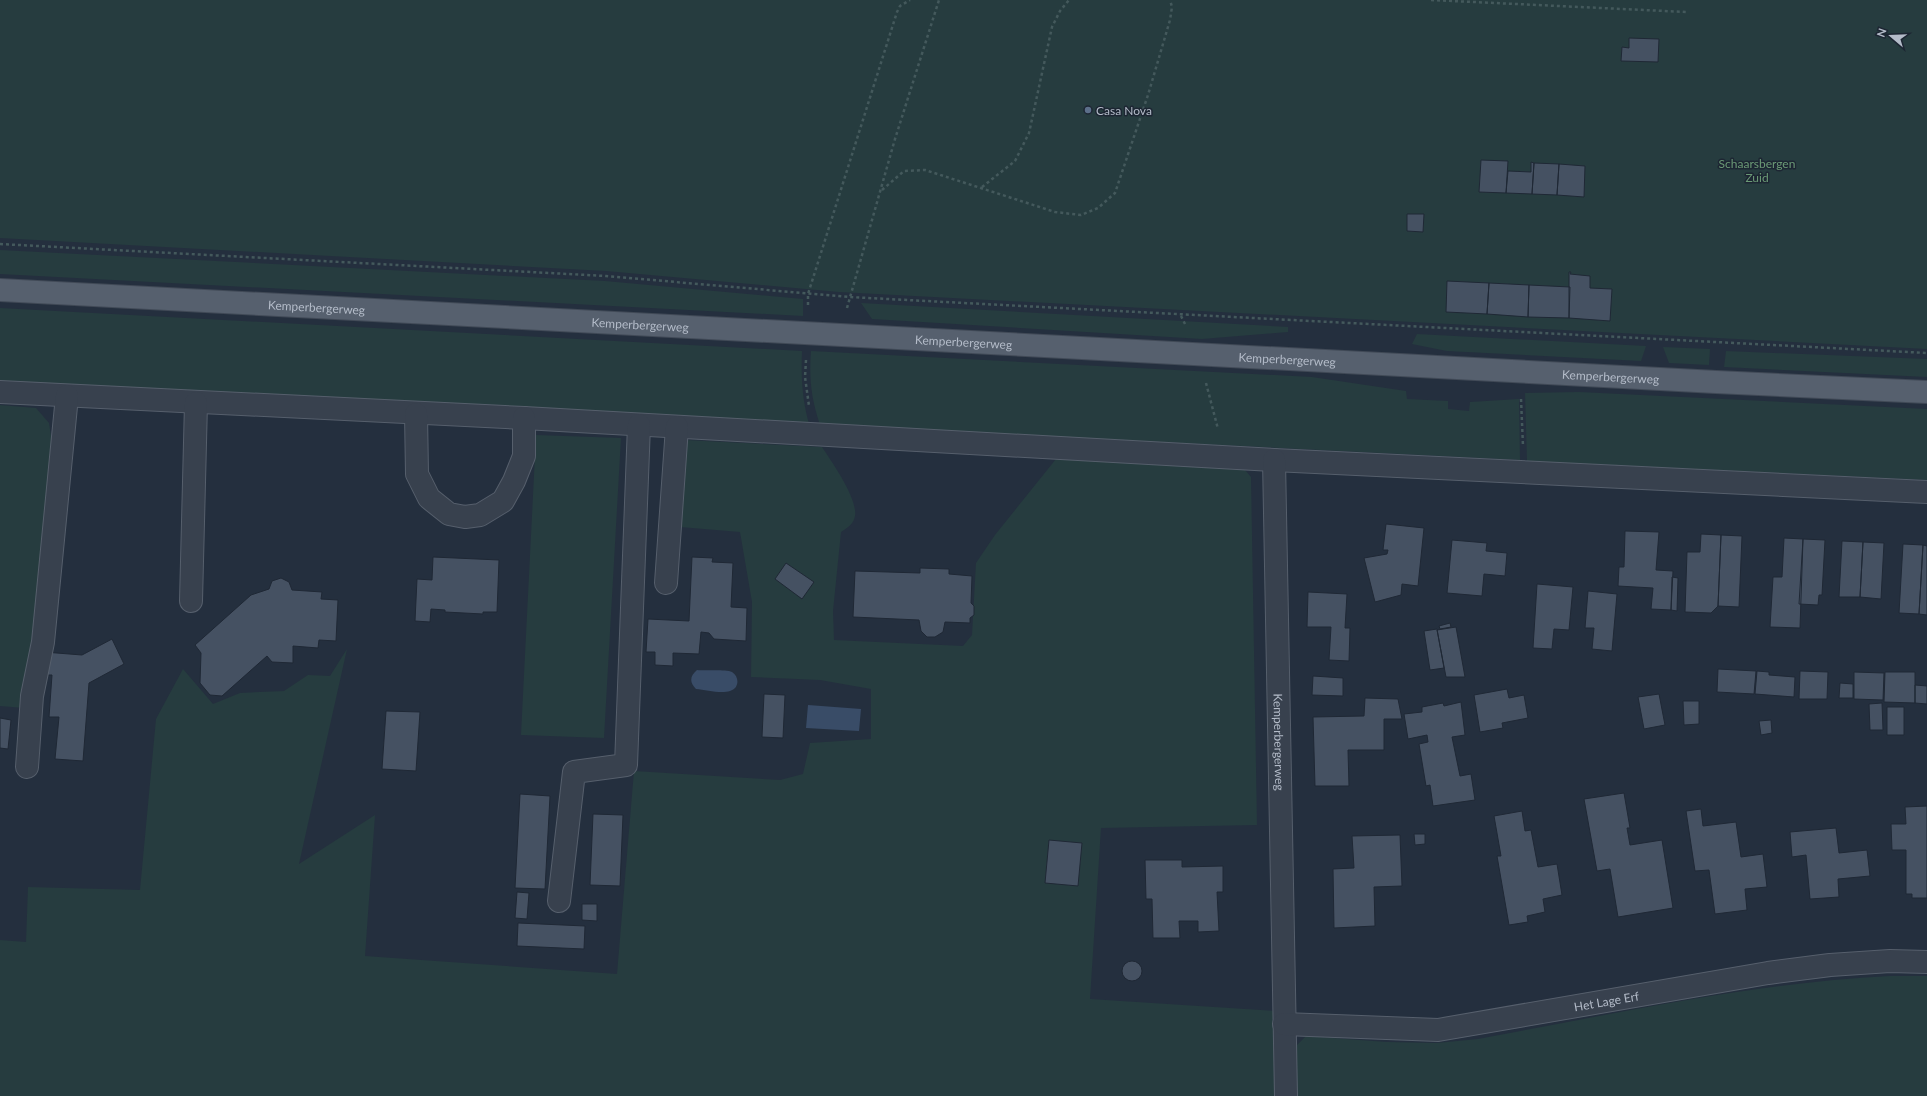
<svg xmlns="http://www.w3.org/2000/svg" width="1927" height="1096" font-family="Lato,sans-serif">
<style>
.green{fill:#263c3f}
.water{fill:#394c67}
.building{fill:#455162;stroke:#1f2835}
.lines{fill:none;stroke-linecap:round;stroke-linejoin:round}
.minor-casing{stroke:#565f6c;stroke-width:24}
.major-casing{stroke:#414a57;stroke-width:24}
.path{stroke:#44595c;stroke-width:2.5;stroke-dasharray:3 3;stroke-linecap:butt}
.minor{stroke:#38414e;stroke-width:22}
.major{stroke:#56606e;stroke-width:22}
.service-dot{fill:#5c6f8a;stroke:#1d2633;stroke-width:1.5}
.labels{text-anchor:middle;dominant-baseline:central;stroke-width:3;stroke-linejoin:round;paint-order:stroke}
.poi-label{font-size:12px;fill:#b4bcc9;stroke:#1d2633;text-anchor:start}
.park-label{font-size:12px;fill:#6b9a76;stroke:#1d2633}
.street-label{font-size:12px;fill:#b4bcc9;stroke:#1d2633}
</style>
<rect width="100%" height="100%" fill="#242f3e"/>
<!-- green -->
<path class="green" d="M0,0H1927V349L839,292L606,271L0,238Z
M0,250L605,281L803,299V316L0,274Z
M861,303L1288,327V332L1202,339L872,319Z
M0,308L802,351C801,376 802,399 809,424L0,382Z
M1417,334L1646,346L1641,361L1447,351L1412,344Z
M1663,347L1710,349L1709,365L1669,363Z
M811,351L1312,377L1406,391L1407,399L1448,401V409L1469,411L1470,402L1519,399L1520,460L820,425C811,398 809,379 811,351Z
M1726,351L1927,359V377L1724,367Z
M1579,392L1927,409V480L1527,461L1525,393Z
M0,405L36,408L49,423L57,474L24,708L0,706Z
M536,435L621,438L604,738L521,735Z
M685,440L822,447C832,462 858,499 855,516C854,524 847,528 841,532L833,611L834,640L963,646L972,635L976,563L995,535L1056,459L1245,470L1251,477L1257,825L1101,828L1090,999L1276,1011L1278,1096H0V940L26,942L28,887L140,890L156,719L183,669L213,704L240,693L284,691L308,675L330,676L347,649L299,864L375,815L365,956L617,974L634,771L780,780L803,774L810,743L871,739V689L820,680L751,677L752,602L740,532L680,527Z
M1890,976H1927V1096H1295L1294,1058L1297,1045L1306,1036L1387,1042L1437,1043L1478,1039C1614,1014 1751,983 1890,976Z"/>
<!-- water -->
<path class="water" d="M697,670C706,671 725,669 732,672C740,677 739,689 730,691C721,694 706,690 696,689C689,682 690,676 697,670Z
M808,705L861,709L859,731L806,728Z"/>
<!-- building -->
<path class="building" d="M1629,38L1659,39L1658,62L1621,61L1622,47L1629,48Z
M1481,160L1508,161L1506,193L1479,192Z
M1531,162L1534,163L1532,194L1506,193L1508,171L1531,172Z
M1534,163L1559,164L1557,195L1532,194Z
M1559,164L1585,166L1584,197L1557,195Z
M1407,214H1424L1423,232L1407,231Z
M1569,272H1571L1570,274L1590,276V288L1612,289L1610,321L1569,318Z
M1447,281L1489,283L1487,314L1446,312Z
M1489,283L1529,285L1528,317L1487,314Z
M1529,285L1570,287L1569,318L1528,317Z
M1386,524L1424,528L1418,586L1402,584L1401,595L1375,602L1364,558L1387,554L1388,550H1383Z
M1625,531L1659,532L1656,570L1673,571L1671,610L1651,609L1653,588L1618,586L1619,567H1624Z
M1701,534L1721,535L1718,606L1711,613L1685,612L1687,552H1700Z
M1721,535L1742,536L1739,607L1718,606Z
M1784,538L1803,539L1800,628L1770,627L1773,577H1782Z
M1803,539L1825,540L1822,595H1819L1818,605L1799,604Z
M1452,540L1487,543L1486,551L1507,553L1505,576L1484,574L1482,596L1447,593Z
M1842,541L1863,542L1860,597H1839Z
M1863,542L1884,543L1881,599L1860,597Z
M1903,544L1923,545L1919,614L1899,613Z
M1923,545L1927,546V615L1919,614Z
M433,557L499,560L497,612H483V614L445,612V610L431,609L430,622L415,621L417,579L432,580Z
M692,557L713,558L712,562L733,563L731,607L747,608L746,641L714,639L709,633L701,632L699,654L673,653V666L655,665V652H646L648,619L689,621Z
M786,563L814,582L802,599L775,579Z
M920,568L949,569V574L972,576L971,603L974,606V615L970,618V623L945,622L943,632L935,637H927L921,631L919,620L853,617L855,571L920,573Z
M1672,577L1678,578L1677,611L1671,610Z
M281,578L289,582L292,590L322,592L321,599L338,600L336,641L319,640L318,648L293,646V663L272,662L267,656L222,696L210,695L200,683L201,653L195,645L251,595L269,589L272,581Z
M1537,584L1573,587L1569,630L1554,629L1552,649L1533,648Z
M1588,591L1617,594L1612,651L1592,649L1594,628H1585Z
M1308,592L1347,594L1345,628H1350L1349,661L1329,660L1331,627H1307Z
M1450,623L1451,627L1440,629L1439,626Z
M1456,627L1465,677H1446L1437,630Z
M1437,629L1444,668L1430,670L1424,631Z
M112,639L124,664L89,683L83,761L55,759L59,717H49L52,675H43L44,652L82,655Z
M1718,669L1756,671L1754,694L1717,692Z
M1757,671L1769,672V675L1795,677L1794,697L1755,694Z
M1800,671L1828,672L1827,699H1799Z
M1854,672L1884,673L1883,700L1854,699Z
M1885,672H1915V703L1884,702Z
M1313,676L1343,678V696L1312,695Z
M1840,683L1853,684V698H1839Z
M1915,685L1927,686V704L1915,703Z
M1507,689L1509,698L1524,695L1528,718L1502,723L1503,728L1480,732L1474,695Z
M764,694L785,695L783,738L762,737Z
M1659,694L1665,725L1644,729L1638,697Z
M1365,698L1398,699L1402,719H1384V750H1348L1349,786H1315L1313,717L1364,716Z
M1683,701H1699V724L1684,725Z
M1461,702L1465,735L1452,737L1460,776L1471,774L1475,800L1433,806L1430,785L1426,786L1419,744L1428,742L1427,735L1408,739L1404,714L1422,712V707L1443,703L1444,706Z
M1882,703L1883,730H1870L1869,704Z
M1887,707H1904V735H1887Z
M386,711L420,712L416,771L382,769Z
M0,718L11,720L8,749L0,748Z
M1771,720L1772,733L1761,735L1759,721Z
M1624,793L1630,828H1627L1630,845L1662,840L1673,908L1618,917L1610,869L1597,871L1584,799Z
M520,794L550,796L545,889L515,888Z
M1927,806V898H1912V894H1906V850H1892L1891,824H1906L1905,807Z
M1701,809L1703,826L1736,822L1741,857L1763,854L1767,887L1745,889L1747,910L1715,914L1709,870L1695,871L1686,811Z
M1522,811L1525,831L1531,830L1538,867L1557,864L1562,895L1543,899L1545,912L1527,916L1528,922L1509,925L1497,856H1501L1494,816Z
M593,814L623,815L620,886L590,885Z
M1836,828L1839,853L1867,850L1870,876L1838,879L1839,897L1810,899L1806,855L1792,857L1790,832Z
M1414,834H1425V844L1415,845Z
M1400,835L1402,886L1374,887L1375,926L1334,928L1333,869L1354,868L1352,836Z
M1049,840L1082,843L1078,886L1045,883Z
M1145,860H1182V867L1223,866V892H1217L1219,931L1198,932V921H1179L1180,938H1153L1152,899H1146Z
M517,892L529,893L527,919L515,918Z
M582,904H597V921L582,920Z
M518,923L585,926L584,949L517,946Z
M1122 971a10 10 0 1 1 20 0a10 10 0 1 1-20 0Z"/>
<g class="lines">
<defs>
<g id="minor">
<path d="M0,392L524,418L1274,460L1927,492"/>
<path d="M416,414L417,474L429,498L449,514L465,517L480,515L503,501L514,481L524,456V418"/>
<path id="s1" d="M1274,460L1286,1096"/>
<path d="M666,583L677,427"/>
<path d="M191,601L196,403"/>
<path d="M27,767L32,696L43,642L67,396"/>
<path d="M559,901L574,772L626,765L639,425"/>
<path id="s2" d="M1284,1024L1438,1030L1768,973L1830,965L1890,961L1927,962"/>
</g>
<g id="major">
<path id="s3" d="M0,290L1716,382L1927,392"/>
</g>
</defs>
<!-- minor casing -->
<use href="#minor" class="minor-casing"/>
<!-- major casing -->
<use href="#major" class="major-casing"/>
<!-- path -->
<path class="path" d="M1431,0L1686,12
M982,187L1015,161L1029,133L1052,27L1060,11L1069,0
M882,190L904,171L925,170L1055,212L1081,215L1098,208L1115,193L1148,95L1170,20L1172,7L1170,0
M0,244L606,276L849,297L1927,353
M808,305V294L897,12L900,6L910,0
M847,308L895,139L939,0
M1181,316L1186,326
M806,360L805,377L809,406
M1206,383L1218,429
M1521,399L1523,446"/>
<!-- minor -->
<use href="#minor" class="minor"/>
<!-- major -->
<use href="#major" class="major"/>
</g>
<!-- markers -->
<circle class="service-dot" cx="1088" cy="110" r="4"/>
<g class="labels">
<!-- poi labels -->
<g class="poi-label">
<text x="1096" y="110">Casa Nova</text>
</g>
<!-- park labels -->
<g class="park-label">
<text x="1757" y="163">Schaarsbergen<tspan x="1757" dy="14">Zuid</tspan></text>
</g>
<!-- street labels -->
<g class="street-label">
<text stroke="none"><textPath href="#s3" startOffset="317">Kemperbergerweg</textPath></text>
<text stroke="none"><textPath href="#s3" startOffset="641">Kemperbergerweg</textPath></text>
<text stroke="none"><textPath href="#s3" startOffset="965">Kemperbergerweg</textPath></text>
<text stroke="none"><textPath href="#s3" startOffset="1289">Kemperbergerweg</textPath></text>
<text stroke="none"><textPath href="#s3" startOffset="1613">Kemperbergerweg</textPath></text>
<text stroke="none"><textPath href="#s1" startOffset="282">Kemperbergerweg</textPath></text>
<text stroke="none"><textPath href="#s2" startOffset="325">Het Lage Erf</textPath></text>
</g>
</g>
<!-- north arrow -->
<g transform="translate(1891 36) rotate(289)" stroke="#1d2633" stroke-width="3" paint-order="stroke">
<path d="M0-3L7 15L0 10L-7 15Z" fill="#b4bcc9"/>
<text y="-6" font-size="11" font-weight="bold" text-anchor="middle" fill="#b4bcc9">N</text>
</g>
</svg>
